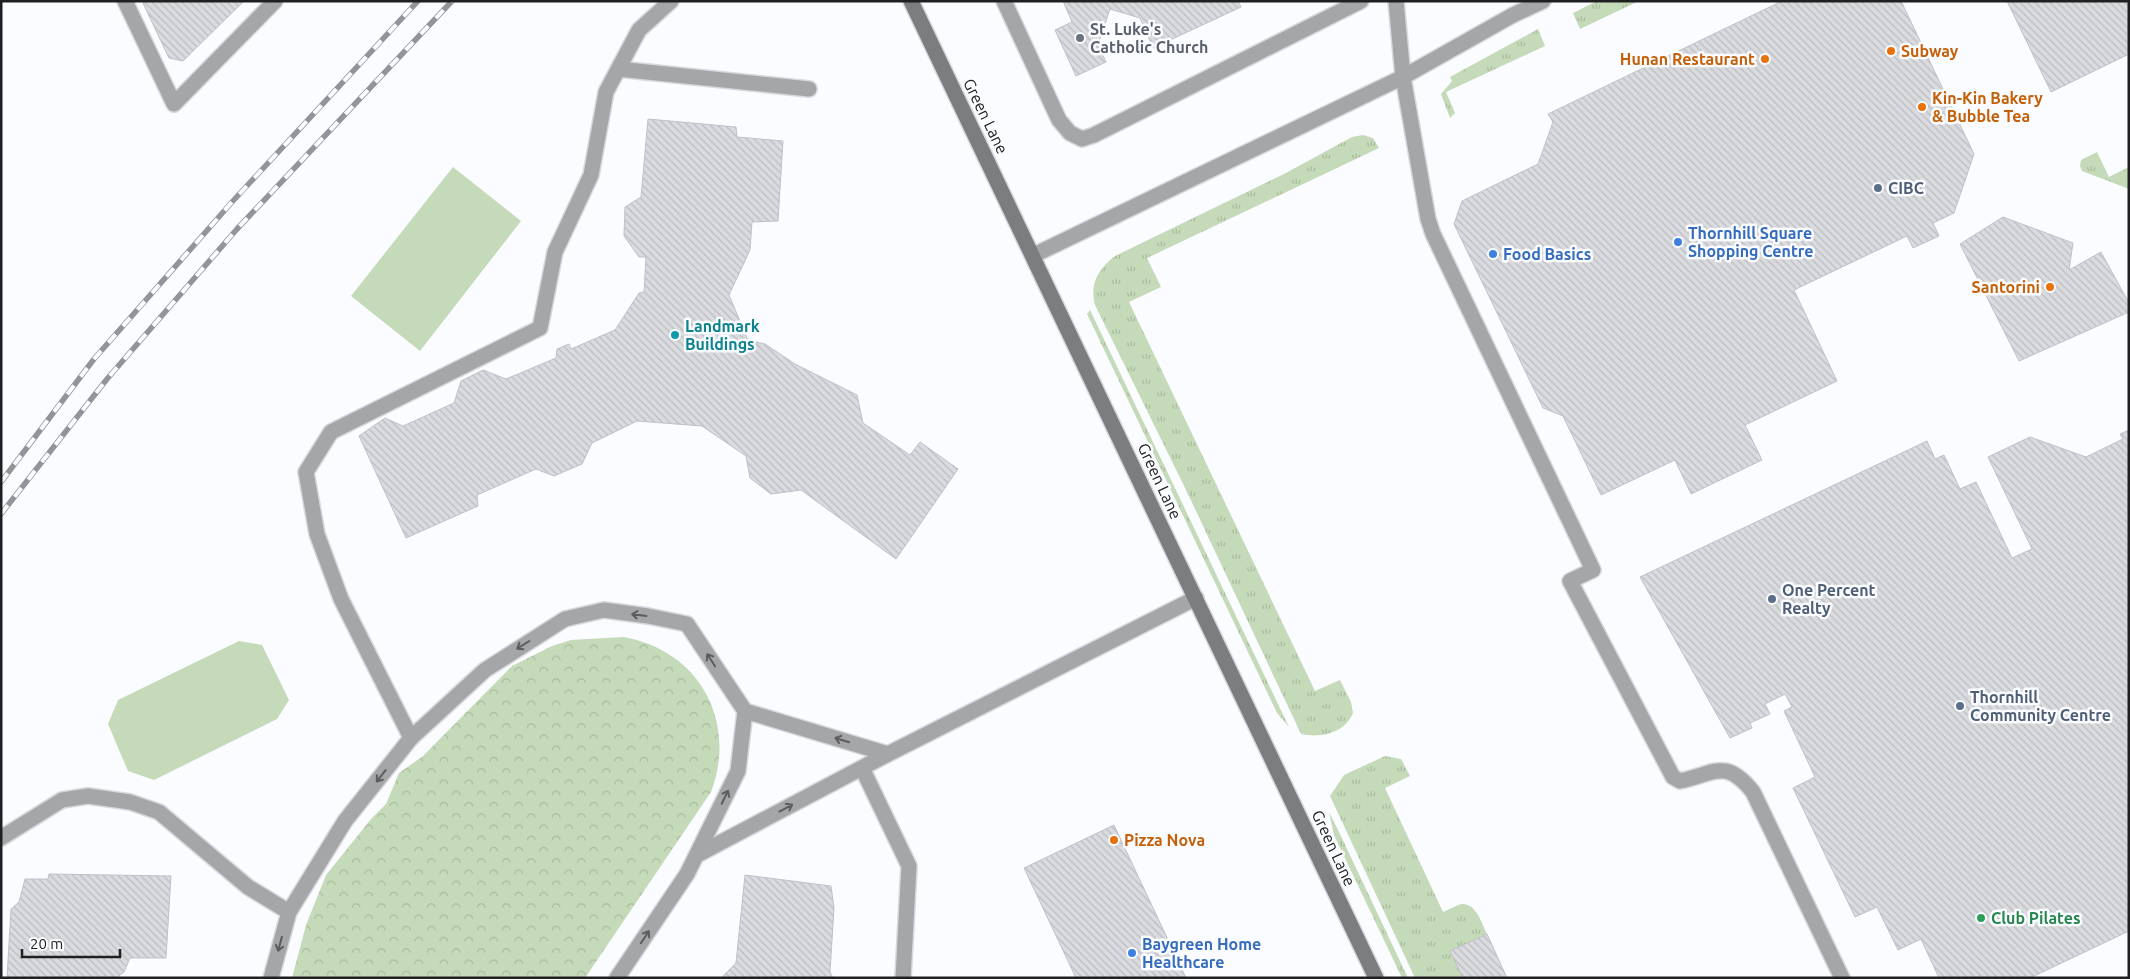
<svg xmlns="http://www.w3.org/2000/svg" width="2130" height="979" font-family="Ubuntu,sans-serif">
<style>
.grass{fill:url(#grass-tufts)}
.park{fill:url(#park-crowns)}
.pitch{fill:#c5dab8}
.building{fill:url(#building-back-hatch);stroke:#bfc1c4}
.lines{fill:none;stroke-linecap:round;stroke-linejoin:round}
.lane-casing{stroke:#d7d9dc;stroke-width:18}
.street-casing{stroke:#d7d9dc;stroke-width:18}
.secondary-casing{stroke:#d7d9dc;stroke-width:18}
.lane{stroke:#a5a6a7;stroke-width:15}
.street{stroke:#a5a6a7;stroke-width:15}
.secondary{stroke:#7b7d7f;stroke-width:15}
.rail-casing{stroke:#939497;stroke-width:5.5}
.rail{stroke:#fafcff;stroke-width:4;stroke-dasharray:11;stroke-linecap:butt}
.oneway{stroke:#5c5c5e}
.worship-dot{fill:#6b7280;stroke:#fafcff;stroke-width:2}
.food-dot{fill:#e8710a;stroke:#fafcff;stroke-width:2}
.service-dot{fill:#5c6f8a;stroke:#fafcff;stroke-width:2}
.shop-dot{fill:#3f7fe0;stroke:#fafcff;stroke-width:2}
.culture-dot{fill:#0f9aa8;stroke:#fafcff;stroke-width:2}
.leisure-dot{fill:#2e9e5b;stroke:#fafcff;stroke-width:2}
.labels{text-anchor:middle;dominant-baseline:central;stroke-width:5;stroke-linejoin:round;paint-order:stroke}
.worship-label{font-size:16px;font-weight:bold;fill:#5b616d;stroke:#fafcff;text-anchor:start}
.food-label{font-size:16px;font-weight:bold;fill:#c56008;stroke:#fafcff;text-anchor:start}
.street-label{font-size:16px;fill:#202022;stroke:#fafcff}
.service-label{font-size:16px;font-weight:bold;fill:#4e5e75;stroke:#fafcff;text-anchor:start}
.shop-label{font-size:16px;font-weight:bold;fill:#366cbe;stroke:#fafcff;text-anchor:start}
.culture-label{font-size:16px;font-weight:bold;fill:#0d838f;stroke:#fafcff;text-anchor:start}
.leisure-label{font-size:16px;font-weight:bold;fill:#27864d;stroke:#fafcff;text-anchor:start}
</style>
<defs>
<pattern id="grass-tufts" width="24" height="20" patternUnits="userSpaceOnUse" patternTransform="scale(1.25)"><rect width="24" height="20" fill="#c5dab8"/><path d="M3 7l-1-3M5 7V3M7 7l1-3M15 17l-1-3M17 17v-4M19 17l1-3" fill="none" stroke="#a9bb9e"/></pattern>
<pattern id="park-crowns" width="20" height="18" patternUnits="userSpaceOnUse" patternTransform="scale(1.25)"><rect width="20" height="18" fill="#c5dab8"/><path d="M2 6a3 3 0 1 1 6 0M12 15a3 3 0 1 1 6 0" fill="none" stroke="#a9bb9e"/></pattern>
<pattern id="building-back-hatch" width="6" height="6" patternUnits="userSpaceOnUse" patternTransform="scale(1.25)"><rect width="6" height="6" fill="#dadbdf"/><path d="M-1 5l2 2M0 0l6 6M5-1l2 2" fill="none" stroke="#bbbcbf"/></pattern>
</defs>
<rect width="100%" height="100%" fill="#fafcff"/>
<!-- grass -->
<path class="grass" d="M1597,1H1639L1580,29L1573,13Z
M1538,29L1545,46L1446,92L1455,113L1450,118L1441,94L1452,81L1450,77Z
M1363,135L1373,138L1379,148L1147,258L1161,287L1129,302L1315,691L1340,680L1351,702L1353,713C1344,734 1320,738 1301,734L1188,494L1095,305C1089,284 1099,268 1115,256L1284,174L1352,137Z
M2097,152L2109,177L2129,167V189L2082,171L2080,166L2081,160Z
M1090,310L1289,727L1277,713L1089,318L1087,314Z
M1385,756L1401,759L1410,776L1385,788L1443,912C1449,910 1456,905 1462,904C1476,903 1482,924 1487,934L1450,951L1463,978H1415L1330,796L1344,775Z
M1329,812L1339,832L1408,978H1402L1334,835Z"/>
<!-- park -->
<path class="park" d="M623,637C699,650 738,721 711,792L585,978H292L306,925L326,875L371,819L386,804L399,773L423,756L512,666L552,646L571,640Z"/>
<!-- pitch -->
<path class="pitch" d="M453,167L521,221L420,351L351,296Z
M239,641L262,645L289,700L277,719L154,780L128,771L108,724L118,700Z"/>
<!-- building -->
<path class="building" d="M142,1H244L183,61L169,58Z
M1063,1H1238L1241,7L1153,48L1140,18L1110,9L1098,45L1106,62L1076,76L1055,30L1072,22Z
M1782,1H1901L1974,154L1954,213L1933,223L1939,236L1913,248L1907,236L1794,290L1837,381L1745,425L1762,460L1691,494L1675,460L1601,495L1563,416L1543,408L1454,224L1462,201L1538,164L1553,122L1548,114Z
M2007,1H2129V54L2051,92Z
M648,119L736,127L737,137L783,141L778,221L752,222L750,250L729,295L748,340L765,344L795,364L857,395L863,423L910,455L920,442L958,469L896,559L801,490L771,494L750,478L746,456L702,426L637,421L592,443L582,464L554,476L536,469L477,495L478,506L406,538L359,436L385,418L403,426L454,403L461,381L483,370L506,379L556,358L557,349L569,344L571,349L615,330L639,293L644,292L646,257H639L624,236L625,207L641,197Z
M2003,217L2073,243L2069,270L2101,252L2129,303V312L2019,361L1960,244Z
M2129,430V931L2030,978H1939L1921,939L1898,950L1877,907L1855,917L1793,788L1815,777L1784,711L1792,707L1785,694L1765,704L1770,714L1750,723L1752,728L1730,738L1640,577L1927,441L1935,459L1944,455L1960,489L1976,482L2012,558L2032,549L1988,457L2030,437L2086,457L2123,439L2120,434Z
M1114,825L1186,978H1076L1024,868Z
M49,874L171,876L166,958H130L124,972L116,978H7L11,909L19,902L25,879H48Z
M745,875L831,886L834,908L830,972L833,978H721L736,963Z
M1487,934L1507,978H1463L1450,951Z"/>
<g class="lines">
<defs>
<path id="lane" d="M125,1L174,104L275,1
M1004,1L1059,120L1070,133L1082,139L1094,135L1361,1
M1396,1L1403,77L1428,219L1433,234L1593,570L1570,581L1673,777L1680,781C1714,774 1725,757 1753,792L1842,978
M618,69L809,89
M1034,255L1403,77L1513,15L1543,1
M411,738L341,599L317,534L306,472L331,432L540,328L555,252L591,175L606,92L639,30L671,1
M862,768L909,866L903,978
M1,838L62,800L88,796L130,802L159,812L248,887L289,912"/>
<path id="street" d="M697,855L888,754L1196,598
M271,978L289,912L345,821L411,738L485,670L565,619L604,610L648,616L687,624L745,711L888,754
M617,978L687,874L738,771L745,711"/>
<path id="secondary" d="M911,1L1376,978"/>
</defs>
<!-- lane casing -->
<use href="#lane" class="lane-casing"/>
<!-- street casing -->
<use href="#street" class="street-casing"/>
<!-- secondary casing -->
<use href="#secondary" class="secondary-casing"/>
<!-- lane -->
<use href="#lane" class="lane"/>
<!-- street -->
<use href="#street" class="street"/>
<!-- secondary -->
<use href="#secondary" class="secondary"/>
<defs>
<path id="rail" d="M1,482L94,359L232,202L418,1
M1,514L107,379L237,229L452,1"/>
</defs>
<!-- rail casing -->
<use href="#rail" class="rail-casing"/>
<!-- rail -->
<use href="#rail" class="rail"/>
</g>
<!-- one-way arrows -->
<defs><path id="oneway-shaft" d="M-6 0H5M1.5-3L5.5 0L1.5 3" fill="none" stroke-width="1.6" stroke-linecap="round" stroke-linejoin="round" transform="scale(1.25)"/></defs>
<g class="oneway">
<use href="#oneway-shaft" transform="translate(639 615) rotate(-173)"/>
<use href="#oneway-shaft" transform="translate(523 645) rotate(148)"/>
<use href="#oneway-shaft" transform="translate(711 660) rotate(-123)"/>
<use href="#oneway-shaft" transform="translate(842 740) rotate(-163)"/>
<use href="#oneway-shaft" transform="translate(381 776) rotate(128)"/>
<use href="#oneway-shaft" transform="translate(725 797) rotate(-64)"/>
<use href="#oneway-shaft" transform="translate(786 808) rotate(-28)"/>
<use href="#oneway-shaft" transform="translate(645 937) rotate(-56)"/>
<use href="#oneway-shaft" transform="translate(280 944) rotate(105)"/>
</g>
<!-- markers -->
<circle class="worship-dot" cx="1080" cy="38" r="5"/>
<g class="food-dot">
<circle cx="1891" cy="51" r="5"/>
<circle cx="1765" cy="59" r="5"/>
<circle cx="1922" cy="107" r="5"/>
<circle cx="2050" cy="287" r="5"/>
<circle cx="1114" cy="840" r="5"/>
</g>
<g class="service-dot">
<circle cx="1878" cy="188" r="5"/>
<circle cx="1772" cy="599" r="5"/>
<circle cx="1960" cy="706" r="5"/>
</g>
<g class="shop-dot">
<circle cx="1678" cy="242" r="5"/>
<circle cx="1493" cy="254" r="5"/>
<circle cx="1132" cy="953" r="5"/>
</g>
<circle class="culture-dot" cx="675" cy="335" r="5"/>
<circle class="leisure-dot" cx="1981" cy="918" r="5"/>
<g class="labels">
<!-- worship labels -->
<g class="worship-label">
<text x="1090" y="29">St. Luke's<tspan x="1090" dy="18">Catholic Church</tspan></text>
</g>
<!-- food labels -->
<g class="food-label">
<text x="1901" y="51">Subway</text>
<text x="1755" y="59" text-anchor="end">Hunan Restaurant</text>
<text x="1932" y="98">Kin-Kin Bakery<tspan x="1932" dy="18">&amp; Bubble Tea</tspan></text>
<text x="2040" y="287" text-anchor="end">Santorini</text>
<text x="1124" y="840">Pizza Nova</text>
</g>
<!-- street labels -->
<g class="street-label">
<text transform="translate(986 116) rotate(64)">Green Lane</text>
<text transform="translate(1160 481) rotate(65)">Green Lane</text>
<text transform="translate(1334 848) rotate(65)">Green Lane</text>
</g>
<!-- service labels -->
<g class="service-label">
<text x="1888" y="188">CIBC</text>
<text x="1782" y="590">One Percent<tspan x="1782" dy="18">Realty</tspan></text>
<text x="1970" y="697">Thornhill<tspan x="1970" dy="18">Community Centre</tspan></text>
</g>
<!-- shop labels -->
<g class="shop-label">
<text x="1688" y="233">Thornhill Square<tspan x="1688" dy="18">Shopping Centre</tspan></text>
<text x="1503" y="254">Food Basics</text>
<text x="1142" y="944">Baygreen Home<tspan x="1142" dy="18">Healthcare</tspan></text>
</g>
<!-- culture labels -->
<g class="culture-label">
<text x="685" y="326">Landmark<tspan x="685" dy="18">Buildings</tspan></text>
</g>
<!-- leisure labels -->
<g class="leisure-label">
<text x="1991" y="918">Club Pilates</text>
</g>
</g>
<!-- border -->
<rect width="2130" height="979" fill="none" stroke="#202022" stroke-width="5"/>
<!-- scale -->
<path d="M22 949v8h98v-8" fill="none" stroke="#202022" stroke-width="2.5"/>
<text x="30" y="949" font-size="15" fill="#202022" stroke="#fafcff" stroke-width="4" paint-order="stroke">20 m</text>
</svg>
